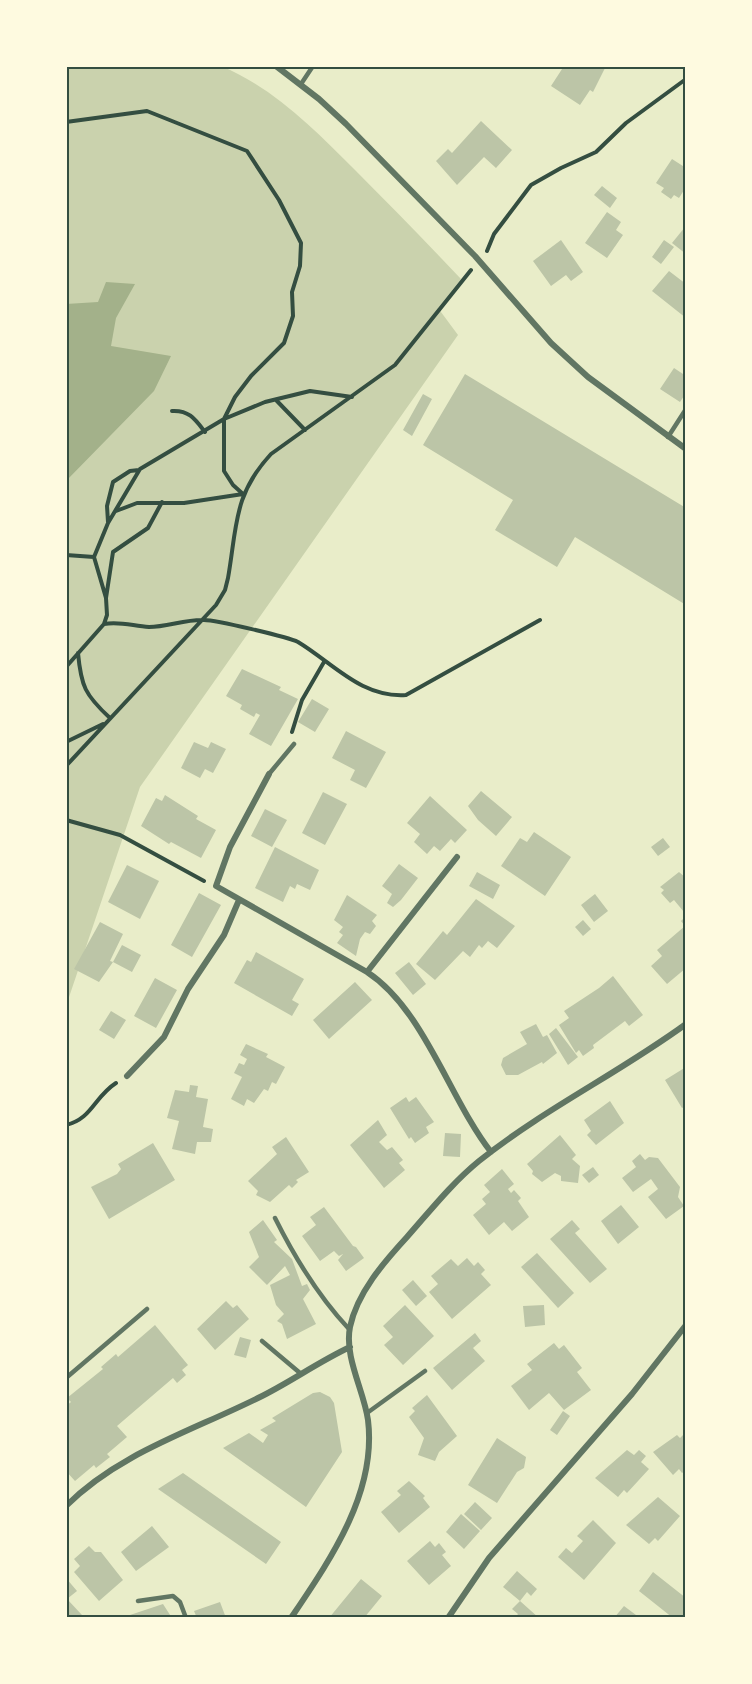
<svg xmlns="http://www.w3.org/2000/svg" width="752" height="1684" font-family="'Alegreya Sans',sans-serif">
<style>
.green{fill:#cad2ad}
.water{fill:#a3b18a}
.building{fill:#bcc5a7}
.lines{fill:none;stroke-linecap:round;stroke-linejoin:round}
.path{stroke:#344e41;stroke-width:4}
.service{stroke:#617663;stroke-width:4.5}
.minor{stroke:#617663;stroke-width:6}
.neatline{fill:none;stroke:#344e41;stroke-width:2}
</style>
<rect width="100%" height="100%" fill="#e9edc9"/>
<!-- green -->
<path class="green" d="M66,66H221C274,88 315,130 355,170C391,206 426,242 461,279L438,308L458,335L140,787L66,1006Z"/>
<!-- water -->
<path class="water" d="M106,282L135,284L116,318L111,346L171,356L154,391L66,481V304L98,302Z"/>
<!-- building -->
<path class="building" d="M564,66H606L593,92L590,90L580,105L551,86Z
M481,121L512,150L496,168L484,157L457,185L436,161L448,149L452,153Z
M672,159L686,168V187L679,198L674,195L671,199L661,192L664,188L656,183Z
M602,186L617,198L610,208L594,195Z
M607,212L621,222L616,230L623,235L607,258L585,243Z
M685,227L686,228V254L672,243Z
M561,240L583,272L571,281L566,275L551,286L533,261Z
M664,240L674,247L661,264L652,257Z
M669,271L686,284V318L652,291Z
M674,368L686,376V393L680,402L660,389Z
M465,374L686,508V605L575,537L557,567L495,530L513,500L423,445Z
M423,394L432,399L412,436L403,430Z
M242,669L281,687L279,690L298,699L271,746L249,734L260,715L256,713L254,717L240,709L242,705L226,696Z
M312,699L329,709L315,732L298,722Z
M346,731L386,752L366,788L350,780L355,770L332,758Z
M194,742L208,748L211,742L226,749L213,773L205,769L200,778L181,768Z
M481,791L512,817L496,836L478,820L468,806Z
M323,792L347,804L325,845L302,833Z
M165,795L198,816L196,819L216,830L201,858L171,842L169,844L141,826L156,798L162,801Z
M430,796L467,830L455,843L451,839L440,851L434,846L427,854L414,842L420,834L407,823Z
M265,809L287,820L272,847L251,836Z
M534,832L571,857L545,896L501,866L520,838L527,842Z
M663,838L670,847L658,856L651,847Z
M275,847L319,870L310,890L297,884L295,889L290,886L283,902L255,888Z
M399,864L418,878L401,900L393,907L387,903L392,894L382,886Z
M127,865L159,881L140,919L108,902Z
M477,872L500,885L493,899L469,886Z
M679,872L686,878L684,912L674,900L670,903L661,893L664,890L660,887Z
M199,893L221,905L192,957L171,945Z
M595,894L608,911L594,922L581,905Z
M347,895L377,915L372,921L376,926L370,934L365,932L360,939L356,956L337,943L343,935L339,932L343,927L334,920Z
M476,899L515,926L497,948L488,941L482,948L479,945L470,957L463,951L435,980L416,964L443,931L447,935Z
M684,918L686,920V968L667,984L651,966L662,956L657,950L685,926L681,921Z
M583,920L591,929L583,936L575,927Z
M100,922L123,934L110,961L113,962L99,982L74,969Z
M122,945L141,955L132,972L113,962Z
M256,952L304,979L292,1000L299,1004L292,1016L234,983L247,960L251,962Z
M409,962L426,984L413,995L395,973Z
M613,976L643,1015L629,1026L625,1021L593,1045L594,1048L583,1056L579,1050L576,1053L559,1025L569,1018L564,1011L599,988Z
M155,978L177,990L156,1028L134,1016Z
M355,982L372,1000L329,1039L313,1020Z
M111,1011L126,1020L114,1039L99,1030Z
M536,1024L543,1037L547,1035L557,1053L543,1064L542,1062L518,1075H506L501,1065L503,1058L527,1044L520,1032Z
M556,1028L578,1057L568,1065L549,1034Z
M246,1044L268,1054L266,1057L285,1067L276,1084L272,1082L268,1091L264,1089L254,1103L247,1099L244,1106L231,1099L242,1077L234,1073L239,1063L244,1065L247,1059L240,1055Z
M686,1067V1106L682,1108L665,1080Z
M190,1085L198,1086L196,1097L208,1099L203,1127L213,1129L211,1142H197L195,1154L172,1149L179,1121L167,1118L175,1090L189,1092Z
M406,1097L409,1102L416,1097L434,1122L426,1127L429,1133L415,1143L411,1137L409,1139L390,1108Z
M610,1101L624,1123L596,1145L587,1135L591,1131L584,1120Z
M378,1120L387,1135L379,1142L387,1150L392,1147L403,1160L399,1163L405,1170L384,1188L350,1145Z
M445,1133L461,1134L460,1157L443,1156Z
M560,1135L576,1155L572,1159L580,1166L578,1183L561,1181V1176L555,1173L542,1182L532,1174L533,1171L527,1164Z
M286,1137L309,1172L296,1180L298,1182L292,1188L289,1185L270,1202L256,1195L258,1191L248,1181L277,1154L272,1147Z
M153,1143L175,1180L109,1219L91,1187L117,1174L121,1169L118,1164Z
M640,1154L645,1160L649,1157L658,1158L680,1187L678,1197L684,1206L666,1219L648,1197L658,1189L651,1179L633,1192L622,1178L636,1167L632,1161Z
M593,1167L599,1175L589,1183L582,1175Z
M502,1169L514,1184L508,1189L511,1193L514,1190L521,1198L518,1201L529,1217L512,1231L504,1222L489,1235L473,1215L486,1204L482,1199L490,1192L484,1185Z
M621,1205L639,1227L618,1244L601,1221Z
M324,1207L353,1246L356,1247L364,1258L346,1271L338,1260L343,1254L339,1256L334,1251L320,1261L302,1236L316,1225L310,1217Z
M263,1220L277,1240L274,1242L292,1259L302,1286L307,1284L310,1290L303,1299L316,1324L287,1339L282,1324L277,1321L284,1314L276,1305L270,1285L290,1275L285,1266L267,1285L249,1267L259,1257L249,1232Z
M572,1220L580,1229L575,1233L607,1269L590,1283L550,1239Z
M537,1253L574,1293L558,1308L521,1267Z
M467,1258L474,1266L478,1262L485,1270L481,1274L491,1285L452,1319L429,1292L438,1284L431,1276L451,1259L458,1266Z
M413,1280L427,1296L416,1306L402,1290Z
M226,1301L233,1308L237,1305L249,1319L215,1350L197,1329Z
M405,1305L434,1336L403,1365L384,1345L393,1337L383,1326Z
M544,1305L545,1325L525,1327L523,1306Z
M155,1325L188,1365L182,1370L186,1375L177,1383L173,1378L117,1426L127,1437L107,1454L110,1457L96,1468L94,1465L75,1481L66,1471V1406L71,1402L67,1398L103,1369L101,1367L116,1354L118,1357Z
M475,1333L481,1341L473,1348L485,1361L452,1390L433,1368Z
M240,1337L251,1340L246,1358L234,1355Z
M554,1343L559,1349L564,1345L582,1368L577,1372L591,1390L564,1410L549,1393L529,1410L511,1386L532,1370L527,1364Z
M320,1392L330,1397L334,1403L342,1452L306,1507L223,1448L249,1433L263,1443L268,1435L260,1430L276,1421L272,1418L313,1393Z
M427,1395L457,1436L439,1452L435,1461L418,1455L424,1438L409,1417L415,1411L412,1408Z
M563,1411L570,1416L557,1435L550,1430Z
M686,1432V1470L682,1473L679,1469L673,1475L653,1452L677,1435L680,1438Z
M497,1438L526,1457L524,1468L517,1472L497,1503L468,1485Z
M627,1450L634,1455L639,1450L646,1456L641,1462L649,1469L627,1493L624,1490L618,1497L595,1478Z
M183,1473L281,1542L266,1564L158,1489Z
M409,1481L425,1496L423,1498L430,1507L399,1533L381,1512L401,1495L397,1491Z
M658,1497L680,1516L658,1541L655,1538L649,1544L626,1525Z
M475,1502L492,1518L481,1530L464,1514Z
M461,1514L480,1531L464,1549L446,1532Z
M593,1520L616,1543L584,1580L558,1557L566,1548L572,1553L583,1541L577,1536Z
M152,1526L169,1547L136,1571L121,1552Z
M430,1541L435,1547L439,1543L446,1552L442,1555L451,1566L429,1585L407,1561Z
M89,1546L95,1552H101L123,1580L99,1601L74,1572L80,1566L74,1559Z
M517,1571L537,1589L531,1596L527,1592L520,1601L539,1618H515L518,1614L512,1609L520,1601L503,1587Z
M653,1572L686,1598V1612L681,1618H673L639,1591Z
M66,1578L77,1591L67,1599L82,1615L79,1618H66Z
M361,1579L382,1596L364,1618H329Z
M220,1602L226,1618H197L194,1611Z
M163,1604L172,1618H131L130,1615Z
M624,1606L640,1618H614Z"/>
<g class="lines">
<!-- path -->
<path class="path" d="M66,122L147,111L247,151L279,200L301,243L300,266L292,292L293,316L284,343L251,376L235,397L224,419V471L233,485L243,494L184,503H137L116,511
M487,251L494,234L531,185L561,168L596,152L626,123L686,79
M276,400L305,430
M172,411C189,410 195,419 205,432
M108,522L107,506L113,482L130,471L139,470
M66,555L94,557
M106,598L113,552L148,528L162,502
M104,624C120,621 133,626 149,627C167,627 186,619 204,620C216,620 288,637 298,642C333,663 361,698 406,695L540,620
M78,653C81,686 85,695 110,718
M66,667L104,624L107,615L106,598L94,557L108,523L140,469L224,419L265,402L310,391L352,397
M292,732L302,700L324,662
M66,742L103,724
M66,766L216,605L225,590L228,578C237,527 233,495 271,454L395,365L471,270
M66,820L120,835L204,881
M66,1125C92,1119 94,1097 116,1083"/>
<!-- service -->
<path class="service" d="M301,84L313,66
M668,437L686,409
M269,774L294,744
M275,1218C295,1258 318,1296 349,1329
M262,1341L300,1373
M66,1378L147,1309
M367,1413L425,1371
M138,1601L173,1596L180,1602L186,1618"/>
<!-- minor -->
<path class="minor" d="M276,66L319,99L346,124L475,256L551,343L588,377L686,449
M269,774L230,847L216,886L367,972C424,1009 450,1100 491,1152
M367,972L457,857
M127,1076L164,1037L188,989L224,935L239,900
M66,1506C119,1453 192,1431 258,1398C289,1383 318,1362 350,1347
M291,1618C330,1560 377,1493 368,1420C364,1391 344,1357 350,1327C357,1293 384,1262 407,1237C430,1211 452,1183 479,1161C544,1109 619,1073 686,1024
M448,1618L489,1558L632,1394L686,1325"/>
</g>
<!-- border -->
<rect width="752" height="1684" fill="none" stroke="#fefae0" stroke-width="135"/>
<rect x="68" y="68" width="616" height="1548" class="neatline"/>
</svg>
